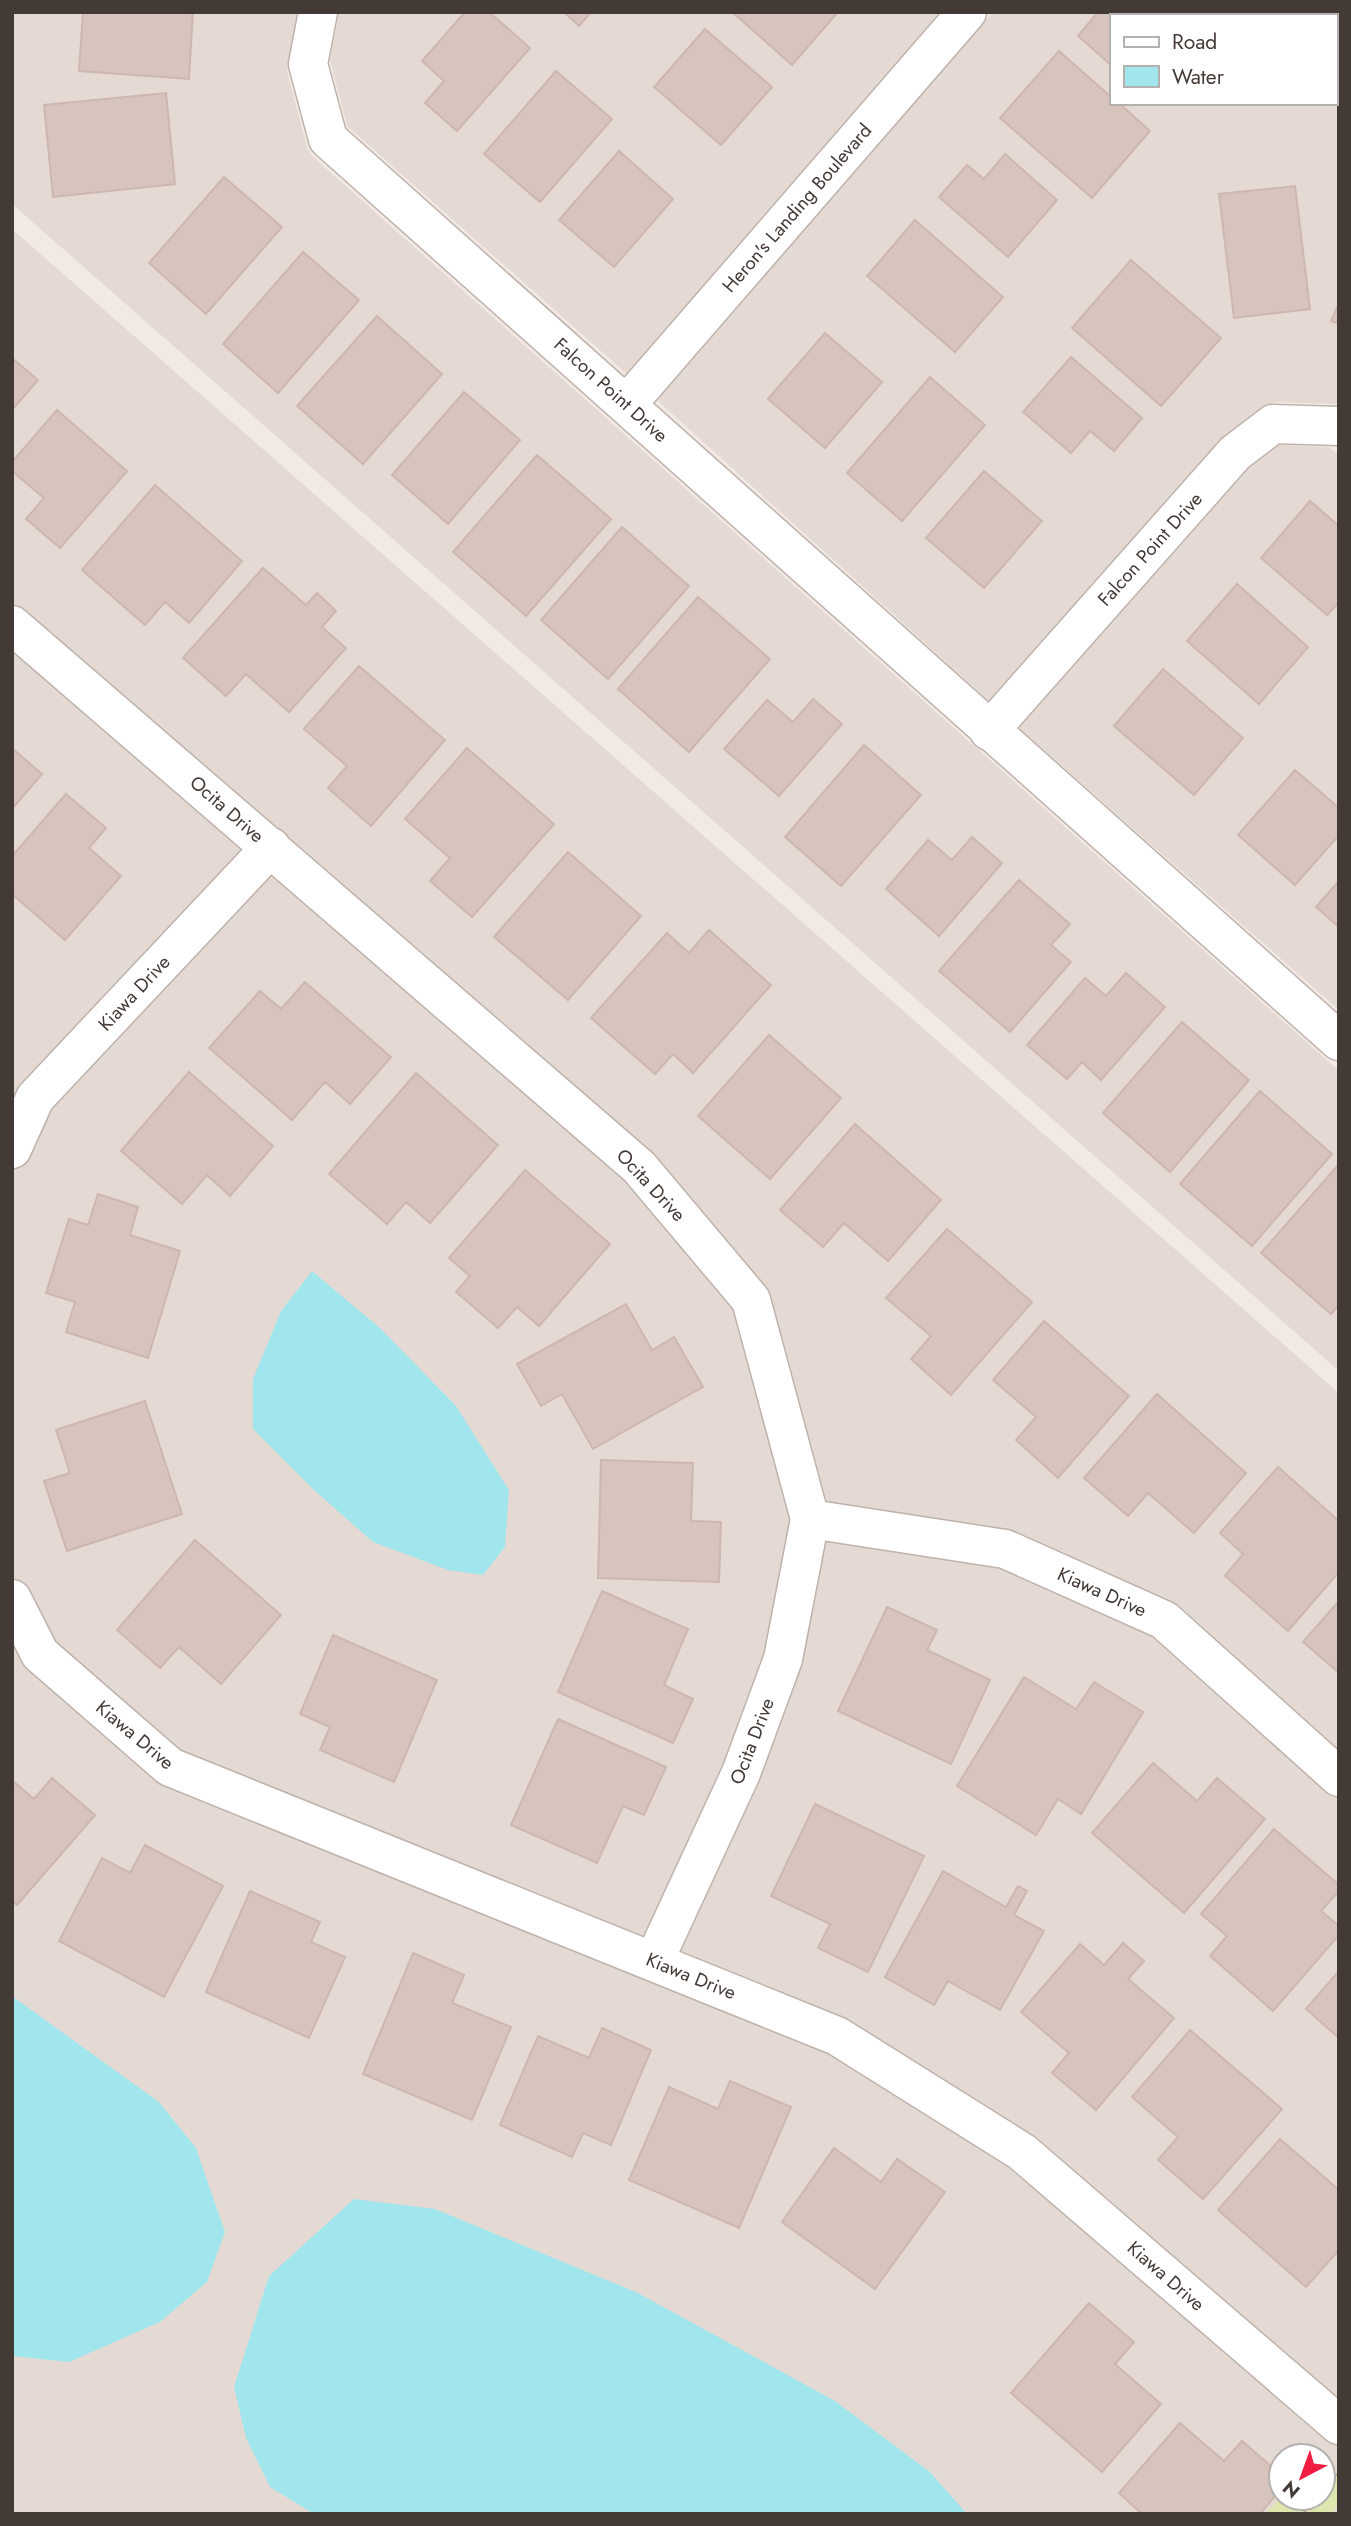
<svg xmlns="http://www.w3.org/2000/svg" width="1351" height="2526" font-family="Jost,sans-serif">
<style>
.residential{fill:#e5d9d3;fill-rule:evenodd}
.green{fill:#dee5ae}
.water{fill:#a2e6ed}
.building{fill:#d6c4bd;stroke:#cdb7ae;stroke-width:2}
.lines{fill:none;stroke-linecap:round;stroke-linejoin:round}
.minor-casing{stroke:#bfb2ab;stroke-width:41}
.path{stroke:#bea599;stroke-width:4.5;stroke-dasharray:3.5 3.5;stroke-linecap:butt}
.minor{stroke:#fff;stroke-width:38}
.labels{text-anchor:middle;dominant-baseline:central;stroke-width:7;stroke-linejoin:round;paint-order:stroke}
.street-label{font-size:19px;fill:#433935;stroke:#fff}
</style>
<rect width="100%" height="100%" fill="#f2e9e5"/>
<!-- residential -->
<path class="residential" d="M12,12H297L287,71L307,147L312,156L1339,1071V1371L12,204Z
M339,12H940L627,374L347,126L330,60Z
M993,12H1339V404L1276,402L1261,407L1224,436L989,701L657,400ZM1111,16H1335V103H1111Z
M12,229L1339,1393V2514H12ZM1281,2456H1323V2498H1281Z
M1277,445L1329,447L1339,455V1010L1019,728L1249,468Z"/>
<!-- green -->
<path class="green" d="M1323,2464L1339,2478V2503L1331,2514H1265L1281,2497L1323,2498Z"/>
<!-- water -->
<path class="water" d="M312,1271L380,1328L456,1406L509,1490L505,1547L483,1575L448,1570L373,1542L315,1491L253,1429V1379L281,1311Z
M12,1996L159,2102L196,2148L225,2232L207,2282L160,2322L69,2362L12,2356Z
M354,2199L435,2209L636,2292L835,2401L930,2472L967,2514H314L270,2487L246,2438L234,2387L269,2276Z"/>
<!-- building -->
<path class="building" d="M83,12H193L189,79L79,71Z
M465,12H489L530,48L457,131L425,103L444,81L422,61Z
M564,12H591L579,26Z
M732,12H838L792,65Z
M1098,12H1119L1123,16H1111V65L1078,36Z
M1135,12H1165L1169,16H1132Z
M705,29L772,87L721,145L654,87Z
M1059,51L1111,97V103H1119L1150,131L1092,198L1000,118Z
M556,71L612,119L540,202L484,154Z
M166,93L175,184L53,197L44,105Z
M619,151L673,199L614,267L559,220Z
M1005,154L1057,200L1008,257L939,197L967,165L984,179Z
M224,177L282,227L206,314L149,263Z
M1295,186L1310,309L1234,318L1219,194Z
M915,220L1003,297L955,352L867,276Z
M303,252L359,300L278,393L223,344Z
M1131,260L1221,338L1161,406L1072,328Z
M1339,303V324L1331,321Z
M377,316L442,374L363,464L297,406Z
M825,333L882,382L825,448L768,399Z
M1071,357L1142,418L1114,451L1090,431L1071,453L1023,412Z
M12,358L38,380L12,410Z
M930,377L985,425L902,521L847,473Z
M464,392L520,440L448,524L392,475Z
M57,410L127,471L60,548L26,519L44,498L12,471V462Z
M537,455L611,519L526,616L453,552Z
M984,471L1042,521L984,588L926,538Z
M155,485L242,561L189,623L165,602L145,625L82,570Z
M1310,501L1339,526V602L1327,615L1261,558Z
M622,527L689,586L608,679L541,620Z
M263,568L306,605L317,593L336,611L322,627L346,648L289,712L246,674L226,696L183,658Z
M1237,584L1308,647L1259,704L1187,641Z
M698,597L770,659L689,752L618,689Z
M359,666L445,740L371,826L328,788L347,766L304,729Z
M1163,669L1243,738L1194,795L1114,726Z
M813,699L842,724L779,796L724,749L767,700L793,722Z
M864,745L921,795L841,886L785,837Z
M12,748L42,774L12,809Z
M467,748L554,824L472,917L430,881L450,858L405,819Z
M1295,770L1339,808V835L1295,885L1238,835Z
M66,794L106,828L89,848L121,876L65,940L12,894V856Z
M972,837L1002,863L939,936L886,889L928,840L952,860Z
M568,852L641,916L568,1000L494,937Z
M1019,880L1070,924L1051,945L1071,962L1010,1032L939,971Z
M1339,881V927L1316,907Z
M709,930L771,985L693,1073L673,1054L655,1074L591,1018L667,933L689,953Z
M1126,973L1165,1007L1101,1080L1082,1062L1067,1079L1027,1045L1085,978L1106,996Z
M305,982L391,1057L350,1104L325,1082L292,1120L209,1048L260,991L281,1009Z
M1182,1022L1249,1080L1170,1172L1103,1113Z
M769,1035L841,1098L770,1179L698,1116Z
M189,1072L273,1146L230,1196L207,1175L182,1204L121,1151Z
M416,1073L498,1145L430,1223L406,1202L387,1224L329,1174Z
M1260,1091L1332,1154L1252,1246L1180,1184Z
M855,1124L941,1200L888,1261L844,1223L823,1247L780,1210Z
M1339,1164V1305L1331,1314L1261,1253Z
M525,1170L610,1244L539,1326L517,1307L498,1328L456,1292L470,1276L449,1258Z
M98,1194L138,1207L130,1235L180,1251L148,1358L66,1332L75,1302L46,1293L69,1219L88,1225Z
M947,1229L1032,1302L951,1395L911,1359L931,1336L886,1298Z
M626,1304L652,1350L674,1337L703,1387L593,1449L562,1394L541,1406L517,1364Z
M1044,1321L1129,1396L1058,1478L1016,1440L1036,1417L993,1380Z
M1157,1394L1246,1473L1194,1533L1148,1493L1128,1516L1084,1478Z
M145,1401L182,1514L67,1551L44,1481L70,1473L56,1430Z
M601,1460L693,1463L691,1521L721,1522L719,1582L598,1578Z
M1278,1467L1339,1521V1572L1288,1631L1225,1576L1243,1554L1220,1533Z
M195,1540L281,1615L221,1684L179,1647L160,1668L117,1630Z
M602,1591L688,1629L664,1685L693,1699L673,1743L558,1692Z
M1339,1601V1673L1303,1642Z
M887,1607L937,1630L927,1650L990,1680L951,1764L838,1711Z
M333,1635L437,1680L394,1782L320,1750L330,1727L300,1714Z
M1024,1677L1076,1709L1094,1682L1143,1712L1081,1814L1058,1799L1036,1835L957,1786Z
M558,1719L666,1767L644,1815L623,1806L597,1863L511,1825Z
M1153,1763L1197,1801L1217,1778L1265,1819L1184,1913L1092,1833Z
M52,1778L95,1815L17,1905L12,1901V1780L34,1799Z
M815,1804L924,1856L868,1972L818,1948L830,1924L771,1896Z
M1274,1829L1339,1885V1891L1321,1911L1339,1926V1935L1273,2011L1210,1956L1227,1936L1201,1914Z
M145,1845L223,1886L164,1997L59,1941L102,1858L130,1873Z
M943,1871L1006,1907L1018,1886L1027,1891L1014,1915L1044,1931L1000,2010L948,1981L934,2005L885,1977Z
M250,1891L320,1922L311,1942L345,1957L309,2038L206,1992Z
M1123,1943L1144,1961L1128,1979L1174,2018L1096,2110L1052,2073L1069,2053L1021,2012L1080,1944L1104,1965Z
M413,1953L464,1975L452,2003L511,2027L472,2120L363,2074Z
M1339,1971V2038L1306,2009Z
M602,2028L651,2050L611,2145L583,2133L572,2157L500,2125L538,2036L589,2058Z
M1190,2030L1282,2109L1203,2199L1158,2160L1178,2137L1132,2097Z
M730,2081L791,2107L739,2228L629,2180L669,2087L718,2109Z
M1280,2139L1339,2190V2250L1306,2287L1218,2210Z
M834,2148L881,2182L897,2159L945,2192L875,2289L782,2222Z
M1089,2303L1134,2342L1115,2364L1161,2404L1102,2472L1011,2393Z
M1180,2423L1224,2461L1242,2441L1281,2475V2489L1260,2514H1142L1119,2493Z"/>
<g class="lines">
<defs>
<path id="minor" d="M318,12L308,64L328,139L1339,1041
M627,404L967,12
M12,625L639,1167L751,1300L810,1519L783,1659L741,1773L654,1961
M989,731L1235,453L1273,424L1339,426
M12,1149L35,1098L271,847
M810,1519L1005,1549L1164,1620L1339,1777
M12,1599L40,1654L170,1767L837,2036L1022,2152L1339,2425"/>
</defs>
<!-- minor casing -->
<use href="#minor" class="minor-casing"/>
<!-- path -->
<path class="path" d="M1251,12L1254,16
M1305,12L1310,16
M1335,35L1339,38
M1335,88L1339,91
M1323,2492L1339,2474
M1304,2514L1317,2498"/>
<!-- minor -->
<use href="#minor" class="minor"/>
</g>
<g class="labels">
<!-- street labels -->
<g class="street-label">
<text transform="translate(797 208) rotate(-49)">Heron's Landing Boulevard</text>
<text transform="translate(611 390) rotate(42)">Falcon Point Drive</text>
<text transform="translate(1150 549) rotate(-48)">Falcon Point Drive</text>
<text transform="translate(227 809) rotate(41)">Ocita Drive</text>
<text transform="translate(134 993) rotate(-47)">Kiawa Drive</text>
<text transform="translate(651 1185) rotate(47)">Ocita Drive</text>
<text transform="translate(1102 1592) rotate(24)">Kiawa Drive</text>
<text transform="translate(135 1735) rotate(40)">Kiawa Drive</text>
<text transform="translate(752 1741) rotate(-69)">Ocita Drive</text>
<text transform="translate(691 1976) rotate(22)">Kiawa Drive</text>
<text transform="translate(1166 2276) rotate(41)">Kiawa Drive</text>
</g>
</g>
<!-- border -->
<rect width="1351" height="2526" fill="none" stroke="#433935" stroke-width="28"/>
<!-- legend -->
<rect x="1110" y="14" width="228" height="91" fill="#ffffff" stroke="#b4b0ae" stroke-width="2"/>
<rect x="1124" y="37" width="35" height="10" fill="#ffffff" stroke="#b4b0ae" stroke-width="2"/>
<text x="1172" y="49" font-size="21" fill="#433935">Road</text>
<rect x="1124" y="66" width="35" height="21" fill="#a2e6ed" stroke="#b4b0ae" stroke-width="2"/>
<text x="1172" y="84" font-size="21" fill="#433935">Water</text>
<!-- north arrow -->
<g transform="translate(1302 2477) rotate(221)"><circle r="33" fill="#ffffff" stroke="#b4b0ae" stroke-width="2"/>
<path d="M0-5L12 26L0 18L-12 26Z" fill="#f11c41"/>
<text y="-10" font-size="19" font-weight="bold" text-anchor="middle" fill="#433935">N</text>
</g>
</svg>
